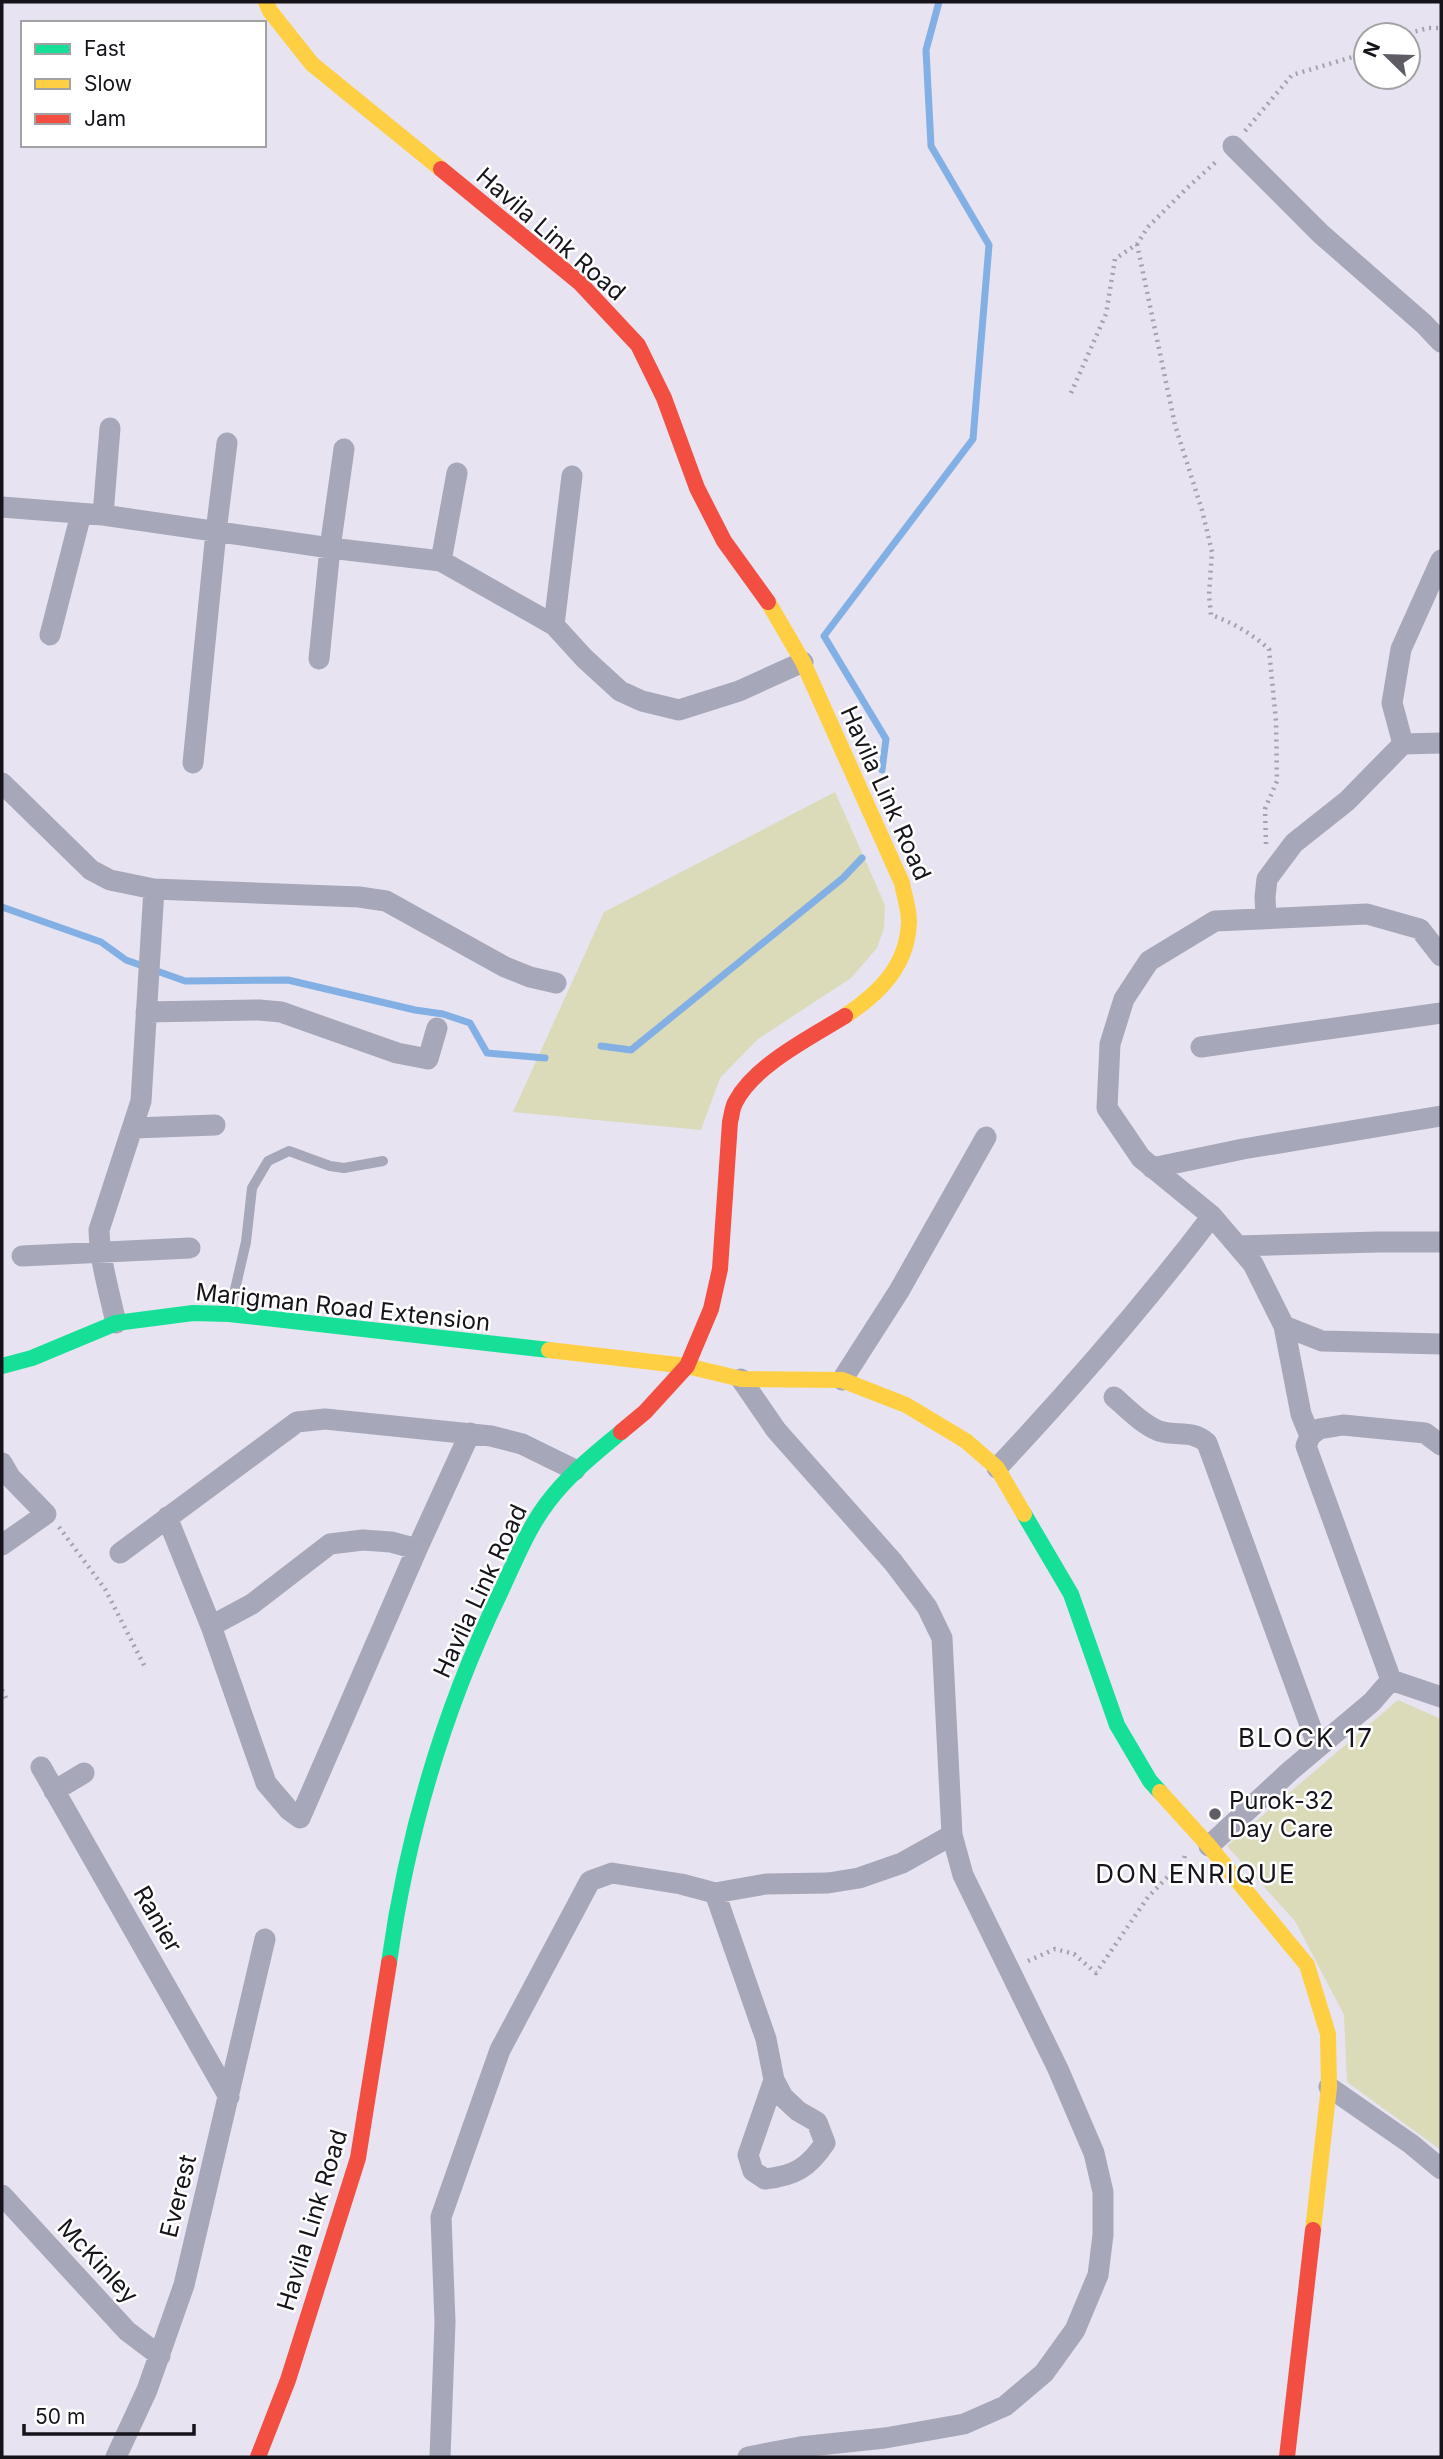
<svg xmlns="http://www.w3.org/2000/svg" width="1443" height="2459" font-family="Inter,sans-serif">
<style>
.grass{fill:#dbdbba}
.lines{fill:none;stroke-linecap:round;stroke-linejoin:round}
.stream{stroke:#83b0e4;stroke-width:7}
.path{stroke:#a2a2b0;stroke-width:4.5;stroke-dasharray:2 5;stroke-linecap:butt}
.lane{stroke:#a6a7b9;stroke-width:10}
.street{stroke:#a6a7b9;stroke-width:21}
.fast{stroke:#16e098;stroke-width:16}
.slow{stroke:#ffcf43;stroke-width:16}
.jam{stroke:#f24e42;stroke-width:16}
.poi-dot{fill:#5f5c66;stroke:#fff;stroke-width:2.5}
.labels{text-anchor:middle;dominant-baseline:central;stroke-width:5;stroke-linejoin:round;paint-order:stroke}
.street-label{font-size:24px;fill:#16131b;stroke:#fff}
.poi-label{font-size:24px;fill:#16131b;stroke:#fff;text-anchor:start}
.neighbourhood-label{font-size:26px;letter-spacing:2px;fill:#16131b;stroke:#fff}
</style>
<rect width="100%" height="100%" fill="#e7e3f0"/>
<!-- grass -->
<path class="grass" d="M835,792L885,905L884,928L877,948L851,978L758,1039L720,1078L701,1130L513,1112L604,912Z
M1398,1700L1441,1719V2150L1347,2082L1344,2015L1295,1921L1227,1846Z"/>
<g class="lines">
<!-- stream -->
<path class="stream" d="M882,770L886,739L824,636L973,439L989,245L931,146L926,50L939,2
M2,907L101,942L126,960L185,981L288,980L415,1010L443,1014L470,1023L487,1053L545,1058
M601,1046L631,1050L843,878L862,858"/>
<!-- path -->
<path class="path" d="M1402,35L1428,28H1441
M1245,131L1292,75L1366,53
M1137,244L1175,425L1202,510L1212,552L1209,595L1211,615C1232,622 1252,634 1269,649L1276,721L1277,781L1265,809L1266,844
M1071,393L1106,314L1115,259L1137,244L1148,227L1186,189L1218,160
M59,1527L105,1589L145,1667
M2,1690L6,1698
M1028,1961L1055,1949L1074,1954L1096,1973L1148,1897L1184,1860L1185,1855"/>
<!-- lane -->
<path class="lane" d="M230,1311L246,1242L252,1188L268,1161L289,1151L330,1166L344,1168L383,1161"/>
<!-- street -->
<path class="street" d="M1233,146L1321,234L1424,324L1441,342
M2,507L103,515L330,548L441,561L554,625L584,658L620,691L642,701L679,710L739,691L803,662
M103,515L110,428
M1441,560L1401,649L1392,703L1403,744L1441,743
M441,561L457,473
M554,625L572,476
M50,635L81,514
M319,659L330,548L344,449
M193,763L216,532L227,443
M2,783L91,870L110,880L154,889L359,897L386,901L505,967L530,977L556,983
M1266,917L1265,897L1267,879L1294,843L1347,801L1403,744
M146,1012L259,1010L281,1012L397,1053L428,1059L437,1028
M1201,1047L1441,1013
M134,1128L215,1125
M1152,1168L1243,1149L1441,1116
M1212,1216L1253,1264L1284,1326L1322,1341L1441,1344
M1238,1246L1378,1242H1441
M22,1256L190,1248
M116,1323C109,1291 100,1262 99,1230L141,1101L154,889
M1284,1326L1301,1414L1310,1436
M741,1379L776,1430L893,1562L927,1607L942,1638L952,1835L963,1875L1058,2069L1094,2153L1103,2192V2235L1098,2275L1075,2330L1044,2373L1005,2406L964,2424L885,2438L800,2447L748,2457
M842,1380L899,1291L986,1137
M1114,1397C1128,1409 1142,1424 1159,1431C1178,1437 1191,1429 1207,1443L1318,1747
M2,1463L10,1477L46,1514L2,1545
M997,1468C1073,1387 1145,1304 1212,1216L1141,1158L1107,1108L1110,1044L1124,999L1149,961L1215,921L1367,914L1420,929L1441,956
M167,1517L211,1626L266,1783L289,1810L300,1818L417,1549L470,1433
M120,1553L297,1422L325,1419L491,1436L522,1444L575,1470
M211,1626L252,1604L330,1544L363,1540L391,1542L417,1549
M1391,1680L1306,1446L1310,1436L1319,1429L1343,1425L1425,1433L1441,1445
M41,1767L229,2097
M54,1791L84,1773
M1209,1846L1290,1771L1372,1702L1391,1680L1441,1697
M715,1893L766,2039L774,2080L748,2155L753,2171L765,2179C795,2176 809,2167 825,2143L817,2122L798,2111L783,2097L774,2080
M1329,2087L1411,2144L1441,2169
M2,2195L127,2331L160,2356
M116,2457L147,2390L184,2285L265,1939
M440,2457L445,2322L441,2217L500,2050L590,1881L612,1873L681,1884L715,1893L766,1884L828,1883L859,1878L902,1863L952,1835"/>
<!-- fast -->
<path class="fast" d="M2,1366L32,1358L116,1323L193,1313L229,1314L549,1350
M1024,1514L1071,1594L1117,1725L1150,1781L1160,1792
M389,1963C407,1833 444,1709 501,1591C515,1561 528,1528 548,1502C569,1474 595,1454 621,1432"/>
<!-- slow -->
<path class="slow" d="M266,2L270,11L312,64L441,169
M768,602L803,662L902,883C904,895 909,909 909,921C908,965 880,993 845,1016
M549,1350L687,1366L741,1379L842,1380L906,1405L966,1441L997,1468L1024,1514
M1160,1792L1209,1846L1307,1965L1328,2034L1329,2087L1313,2230"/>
<!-- jam -->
<path class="jam" d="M441,169L580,283L638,345L664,398L697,488L724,541L768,602
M621,1432L645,1412L687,1366L711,1309L720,1269L730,1122C732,1115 732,1107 736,1101C755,1065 811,1037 845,1016
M258,2457L288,2380L358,2158L389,1963
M1287,2457L1313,2230"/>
</g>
<!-- markers -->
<circle class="poi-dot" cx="1215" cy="1814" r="7"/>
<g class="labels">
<!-- street labels -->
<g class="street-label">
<text transform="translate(551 234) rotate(41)">Havila Link Road</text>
<text transform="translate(886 793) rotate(66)">Havila Link Road</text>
<text transform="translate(343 1307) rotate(6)">Marigman Road Extension</text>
<text transform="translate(480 1591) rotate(-65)">Havila Link Road</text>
<text transform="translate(158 1919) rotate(60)">Ranier</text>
<text transform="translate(178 2196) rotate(-76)">Everest</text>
<text transform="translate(312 2220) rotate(-73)">Havila Link Road</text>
<text transform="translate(98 2261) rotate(47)">McKinley</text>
</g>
<!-- poi labels -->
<g class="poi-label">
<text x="1229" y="1800">Purok-32<tspan x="1229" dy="28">Day Care</tspan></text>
</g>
<!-- neighbourhood labels -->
<g class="neighbourhood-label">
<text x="1306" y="1737">BLOCK 17</text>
<text x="1196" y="1873">DON ENRIQUE</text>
</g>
</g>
<!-- border -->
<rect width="1443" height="2459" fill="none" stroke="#16131b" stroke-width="7"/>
<!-- legend -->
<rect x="21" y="21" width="245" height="126" fill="#ffffff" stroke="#a2a1a4" stroke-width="2"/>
<rect x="35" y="44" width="35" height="10" fill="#16e098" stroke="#a2a1a4" stroke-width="2"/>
<text x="84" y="56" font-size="21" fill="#16131b">Fast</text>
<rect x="35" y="79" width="35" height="10" fill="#ffcf43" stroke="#a2a1a4" stroke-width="2"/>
<text x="84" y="91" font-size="21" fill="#16131b">Slow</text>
<rect x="35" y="114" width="35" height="10" fill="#f24e42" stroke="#a2a1a4" stroke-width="2"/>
<text x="84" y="126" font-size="21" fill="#16131b">Jam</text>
<!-- north arrow -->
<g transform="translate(1387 56) rotate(293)"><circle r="33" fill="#ffffff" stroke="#a2a1a4" stroke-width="2"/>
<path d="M0-5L12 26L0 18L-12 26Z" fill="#5f5c66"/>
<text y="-10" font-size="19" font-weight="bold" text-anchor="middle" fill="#16131b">N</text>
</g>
<!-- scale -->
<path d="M24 2424v10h170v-10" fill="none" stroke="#16131b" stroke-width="3.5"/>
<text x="35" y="2424" font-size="21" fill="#16131b" stroke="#ffffff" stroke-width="5" paint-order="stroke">50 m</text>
</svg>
